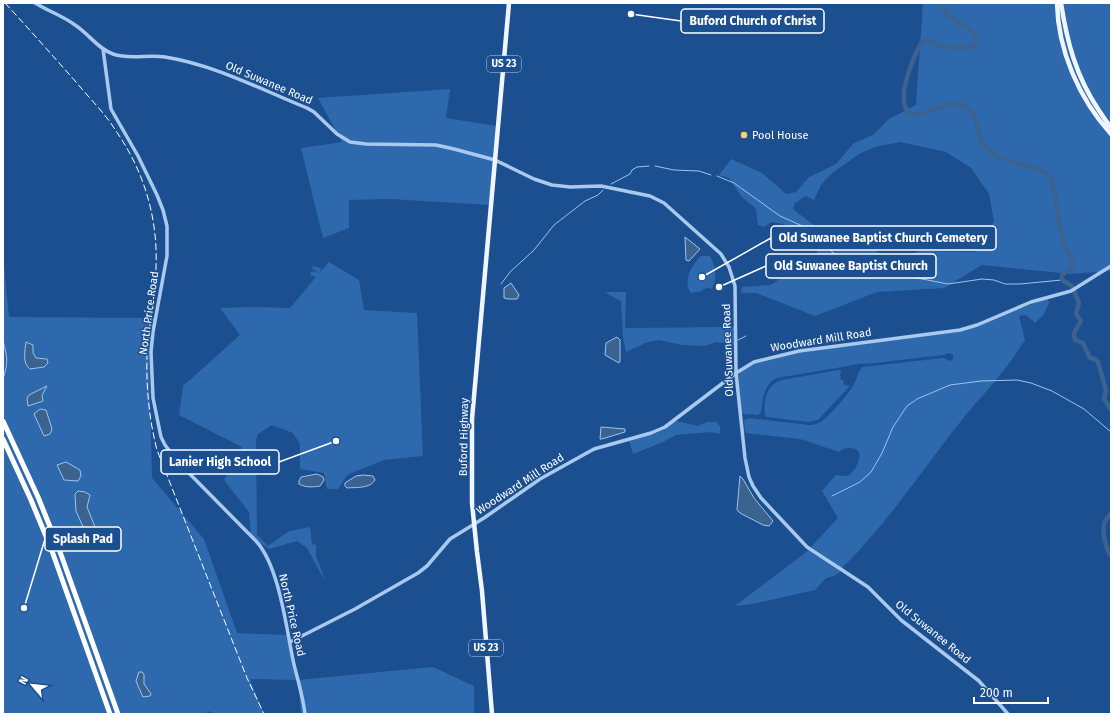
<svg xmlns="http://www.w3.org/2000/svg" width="1114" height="717" font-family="'Fira Sans',sans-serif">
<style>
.green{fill:#2e69ad;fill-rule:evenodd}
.water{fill:#3c6290;stroke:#9cc4f0}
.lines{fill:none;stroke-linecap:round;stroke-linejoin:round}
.stream{stroke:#9cc4f0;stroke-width:1}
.river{stroke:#3c6290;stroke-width:4.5}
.minor{stroke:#a9c9ee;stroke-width:3.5}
.major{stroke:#f0f6ff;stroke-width:4.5}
.highway{stroke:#fff;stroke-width:5}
.rail{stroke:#fff;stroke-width:1;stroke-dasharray:7 3;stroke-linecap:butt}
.poi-dot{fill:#ffd166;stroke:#1b4f8f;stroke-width:1.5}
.labels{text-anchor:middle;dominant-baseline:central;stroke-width:3;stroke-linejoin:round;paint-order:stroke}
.shield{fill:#1b4f8f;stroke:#bbcadd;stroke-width:1}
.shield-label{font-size:10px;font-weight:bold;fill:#fff}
.street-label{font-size:11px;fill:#fff;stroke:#1b4f8f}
.poi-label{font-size:11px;fill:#fff;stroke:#1b4f8f;text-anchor:start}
.leader{fill:none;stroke:#fff;stroke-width:1.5}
.callout-dot{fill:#fff;stroke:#1b4f8f;stroke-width:1.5}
.callout{fill:#1b4f8f;stroke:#fff;stroke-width:1.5}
.callout-label{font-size:12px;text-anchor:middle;font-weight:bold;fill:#fff}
</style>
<rect width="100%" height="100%" fill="#1b4f8f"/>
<!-- green -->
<path class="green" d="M923,3H1111V271L1070,274L982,265L944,288L877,292L815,316L756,293H741L742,287L771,285L792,270L815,261L818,249L784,224L771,222L764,227L758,225L756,209L741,196L729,178L719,175L731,159L762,173L786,194L796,192L809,177L836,164L853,144L874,134L889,119L916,105ZM900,142L946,152L971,168L989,194L994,221L988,232L979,238L975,252L920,251L908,255H885L851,240L844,241L831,236L820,230L793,209L795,203L806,196L814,200L821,185L831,174L859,154L875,147Z
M450,89L446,118L497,126L490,205L390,199L349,200V228L323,238L301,148L342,142L318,98Z
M3,255L9,317L155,318L149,352L152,478L204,539L237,633L289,635L298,680L433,667L474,686V714H301L298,680L250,679L264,714H212L210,711L204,714H3Z
M701,256H710C716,267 718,280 711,290L710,288L703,289L702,291L691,293C682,280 692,265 701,256Z
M329,262L359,280L364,310L417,313L423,456L384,460L347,475L338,489H327L324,473L300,469V444L293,433L272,425L258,434L256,440L257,535L268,546L289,531L310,527L312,544L316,545V556L326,583L307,548L297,541L269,549L251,536L249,512L224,480L242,447L179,415L183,386L240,335L220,308L254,307L290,308L316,277L310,275L311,271L320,273L312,269L313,266L321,268L320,272Z
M604,292H626L625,328L735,327L736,346L731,344L716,342L704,346L682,345L659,340L645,343L626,352L623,337L621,301Z
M1048,298L1049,303L1044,314L1035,323L1026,315L1019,316L1025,340C1018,350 1012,361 1004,370C992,386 977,401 965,416C924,467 889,522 842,568L811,547L838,518L822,491L836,475L847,476C856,472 867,450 852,448C846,448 843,448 839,452L800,439L745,433L744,420L749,418L809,425C813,425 817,424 821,422C828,417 851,392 854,384C858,377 857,374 862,367L943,358L950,361L953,359V355L949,353L944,355C922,357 899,360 876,363C866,364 857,363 848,366L777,378C763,385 763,398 761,412L758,415L744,414L741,412L738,376L739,372L750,365L761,361L810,350L957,332Z
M839,370L842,371L840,373L841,380H844L843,383L846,386L848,385L849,387L818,420L808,422L767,417L765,415C763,400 767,384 782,380Z
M676,421L698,426L707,422H716L720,426V434L711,432L676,435L663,442L633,454L629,441L659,432Z
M809,550L841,571L834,576L826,578L815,590L753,604L735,606Z"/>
<!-- water -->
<path class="water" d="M685,237L700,249L689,261L686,260Z
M511,283L519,295L517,299H508L504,298V288Z
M617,337L620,340V361L619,363L605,355L606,343Z
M26,342L33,345V353L36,358L47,359L48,363L44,367L30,369C22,363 25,351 26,342Z
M47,386L42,395L43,401L28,406L27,398L29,395Z
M40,409L46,410L52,429L50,434L44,436L34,414Z
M601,427L625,429V432L602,439H600Z
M66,462L80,470L81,476L78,481L64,480L57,465Z
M317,474L323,477L324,480L320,486C313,487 306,488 299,484V481L301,477Z
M363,475L373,476L375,480C370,489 356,487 347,488L345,486V483L356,476Z
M740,476L743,479L754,498L773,521L769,526L763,525L740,513L737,510Z
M78,491L85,492L90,495L87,507L95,527L93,530H89L84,529L76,511L75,494Z
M139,672H142L144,674V684L151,694L150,696L143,697L142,695L136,681Z"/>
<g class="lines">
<!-- stream -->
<path class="stream" d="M655,166L674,170L699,171L711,175
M717,176L734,183L780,216L807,228L817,236
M611,184L630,174L632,170L637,167L649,166
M824,242L833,253L845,258L865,263L883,270L902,275L948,284L982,279L994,280L1005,284H1020L1062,280
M501,284L510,272L534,250L554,225L585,201L598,195L603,190
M3,340C7,358 9,360 3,379
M738,340L746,336
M731,351L732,346
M832,496L860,482L871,472L882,453L893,427L907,406L917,399L950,385L981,381L1017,380L1031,383L1052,391L1084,409L1111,432"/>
<!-- river -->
<path class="river" d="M942,3C945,25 978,23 976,43L972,47H960L955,48L942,46L926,40L921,43C913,58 887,117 920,115C925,114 928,112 932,110C942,106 953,101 964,106C982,115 975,138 986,148C997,159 1017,163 1031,167C1038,170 1044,170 1050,176C1060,205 1056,235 1073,261L1072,268L1062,275V280L1072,286L1079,303L1076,314L1081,321L1074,333L1075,340L1083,343L1090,358L1095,359L1098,362L1106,390L1104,399L1111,410
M1111,513C1109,516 1105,520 1104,524C1102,533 1106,549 1111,556"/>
<!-- minor -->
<path class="minor" d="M35,3C48,11 63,16 75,25C89,34 98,49 113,54C130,60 148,54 165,57C215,65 260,89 307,108L314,112L337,134L350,142L366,144L436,145L454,149L495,160L534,179L552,185L570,187L601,186L650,196L664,203L721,254L729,267L735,286L736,373L745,458L749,477L753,486L761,498L807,547L868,587L901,620L979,681L1008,714
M103,49L111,109L138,156L157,195L163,210L167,226V256L153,332L151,352L153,398L161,437L165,445L178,462L256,541C279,566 286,626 293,660C297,678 303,696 305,714
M290,642L355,609L418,573L427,566L450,539L484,518L540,479L594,449L651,433L665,427L736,373L754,362L799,351L960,330L977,325L1031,302L1071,291L1111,266"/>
<!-- major -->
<path class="major" d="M1057,3C1058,50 1079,99 1111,134
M1061,3C1067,42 1076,76 1098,109C1102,115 1106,122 1111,127
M492,714L482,591L477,552L472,503V419L509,3"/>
<!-- highway -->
<path class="highway" d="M3,421L38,497L59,549L118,714
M3,439L31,500L52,551L110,714"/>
<!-- rail -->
<path class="rail" d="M5,3C29,29 52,55 76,82C89,98 105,113 116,131C144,171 158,218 156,267C155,296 149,325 147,354C146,387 149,419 157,450L247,678L264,714"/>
</g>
<!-- markers -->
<circle class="poi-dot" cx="744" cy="135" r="4"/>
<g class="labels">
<!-- shield labels -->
<g class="shield">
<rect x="487" y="56" width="34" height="16" rx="3"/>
<rect x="469" y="640" width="34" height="16" rx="3"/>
</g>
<g class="shield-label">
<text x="504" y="64">US 23</text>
<text x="486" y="648">US 23</text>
</g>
<!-- street labels -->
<g class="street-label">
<text transform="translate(269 83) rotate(23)">Old Suwanee Road</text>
<text transform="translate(149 313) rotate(-82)">North Price Road</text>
<text transform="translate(821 340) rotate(-9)">Woodward Mill Road</text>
<text transform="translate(728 350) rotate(-92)">Old Suwanee Road</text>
<text transform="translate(464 437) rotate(-89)">Buford Highway</text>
<text transform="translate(520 484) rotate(-33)">Woodward Mill Road</text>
<text transform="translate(292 615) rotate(77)">North Price Road</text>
<text transform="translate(933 632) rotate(39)">Old Suwanee Road</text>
</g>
<!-- poi labels -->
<g class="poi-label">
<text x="752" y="135">Pool House</text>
</g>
</g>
<!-- callouts -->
<path class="leader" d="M631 14L681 21M702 277L771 238M719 287L766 266M336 441L279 462M24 608L45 539"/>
<g class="callout-dot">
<circle cx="631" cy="14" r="4"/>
<circle cx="702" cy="277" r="4"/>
<circle cx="719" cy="287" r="4"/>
<circle cx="336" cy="441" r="4"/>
<circle cx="24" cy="608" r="4"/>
</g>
<g class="callout">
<rect x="681" y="9" width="143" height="24" rx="4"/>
<rect x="771" y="226" width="225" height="24" rx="4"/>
<rect x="766" y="254" width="170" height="24" rx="4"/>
<rect x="161" y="450" width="118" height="24" rx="4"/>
<rect x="45" y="527" width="76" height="24" rx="4"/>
</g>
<g class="callout-label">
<text x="753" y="25">Buford Church of Christ</text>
<text x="883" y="242">Old Suwanee Baptist Church Cemetery</text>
<text x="851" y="270">Old Suwanee Baptist Church</text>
<text x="220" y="466">Lanier High School</text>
<text x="83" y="543">Splash Pad</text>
</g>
<!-- border -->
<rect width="1114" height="717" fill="none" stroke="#ffffff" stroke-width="8"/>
<!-- north arrow -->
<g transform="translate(32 685) rotate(298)" stroke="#1b4f8f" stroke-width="3" paint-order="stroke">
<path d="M0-3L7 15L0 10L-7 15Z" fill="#ffffff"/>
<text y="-6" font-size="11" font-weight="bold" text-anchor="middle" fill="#ffffff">N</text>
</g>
<!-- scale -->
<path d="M974 697v6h74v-6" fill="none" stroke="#ffffff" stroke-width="2"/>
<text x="980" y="697" font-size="12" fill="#ffffff" stroke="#1b4f8f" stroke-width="3" paint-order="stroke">200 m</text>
</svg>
